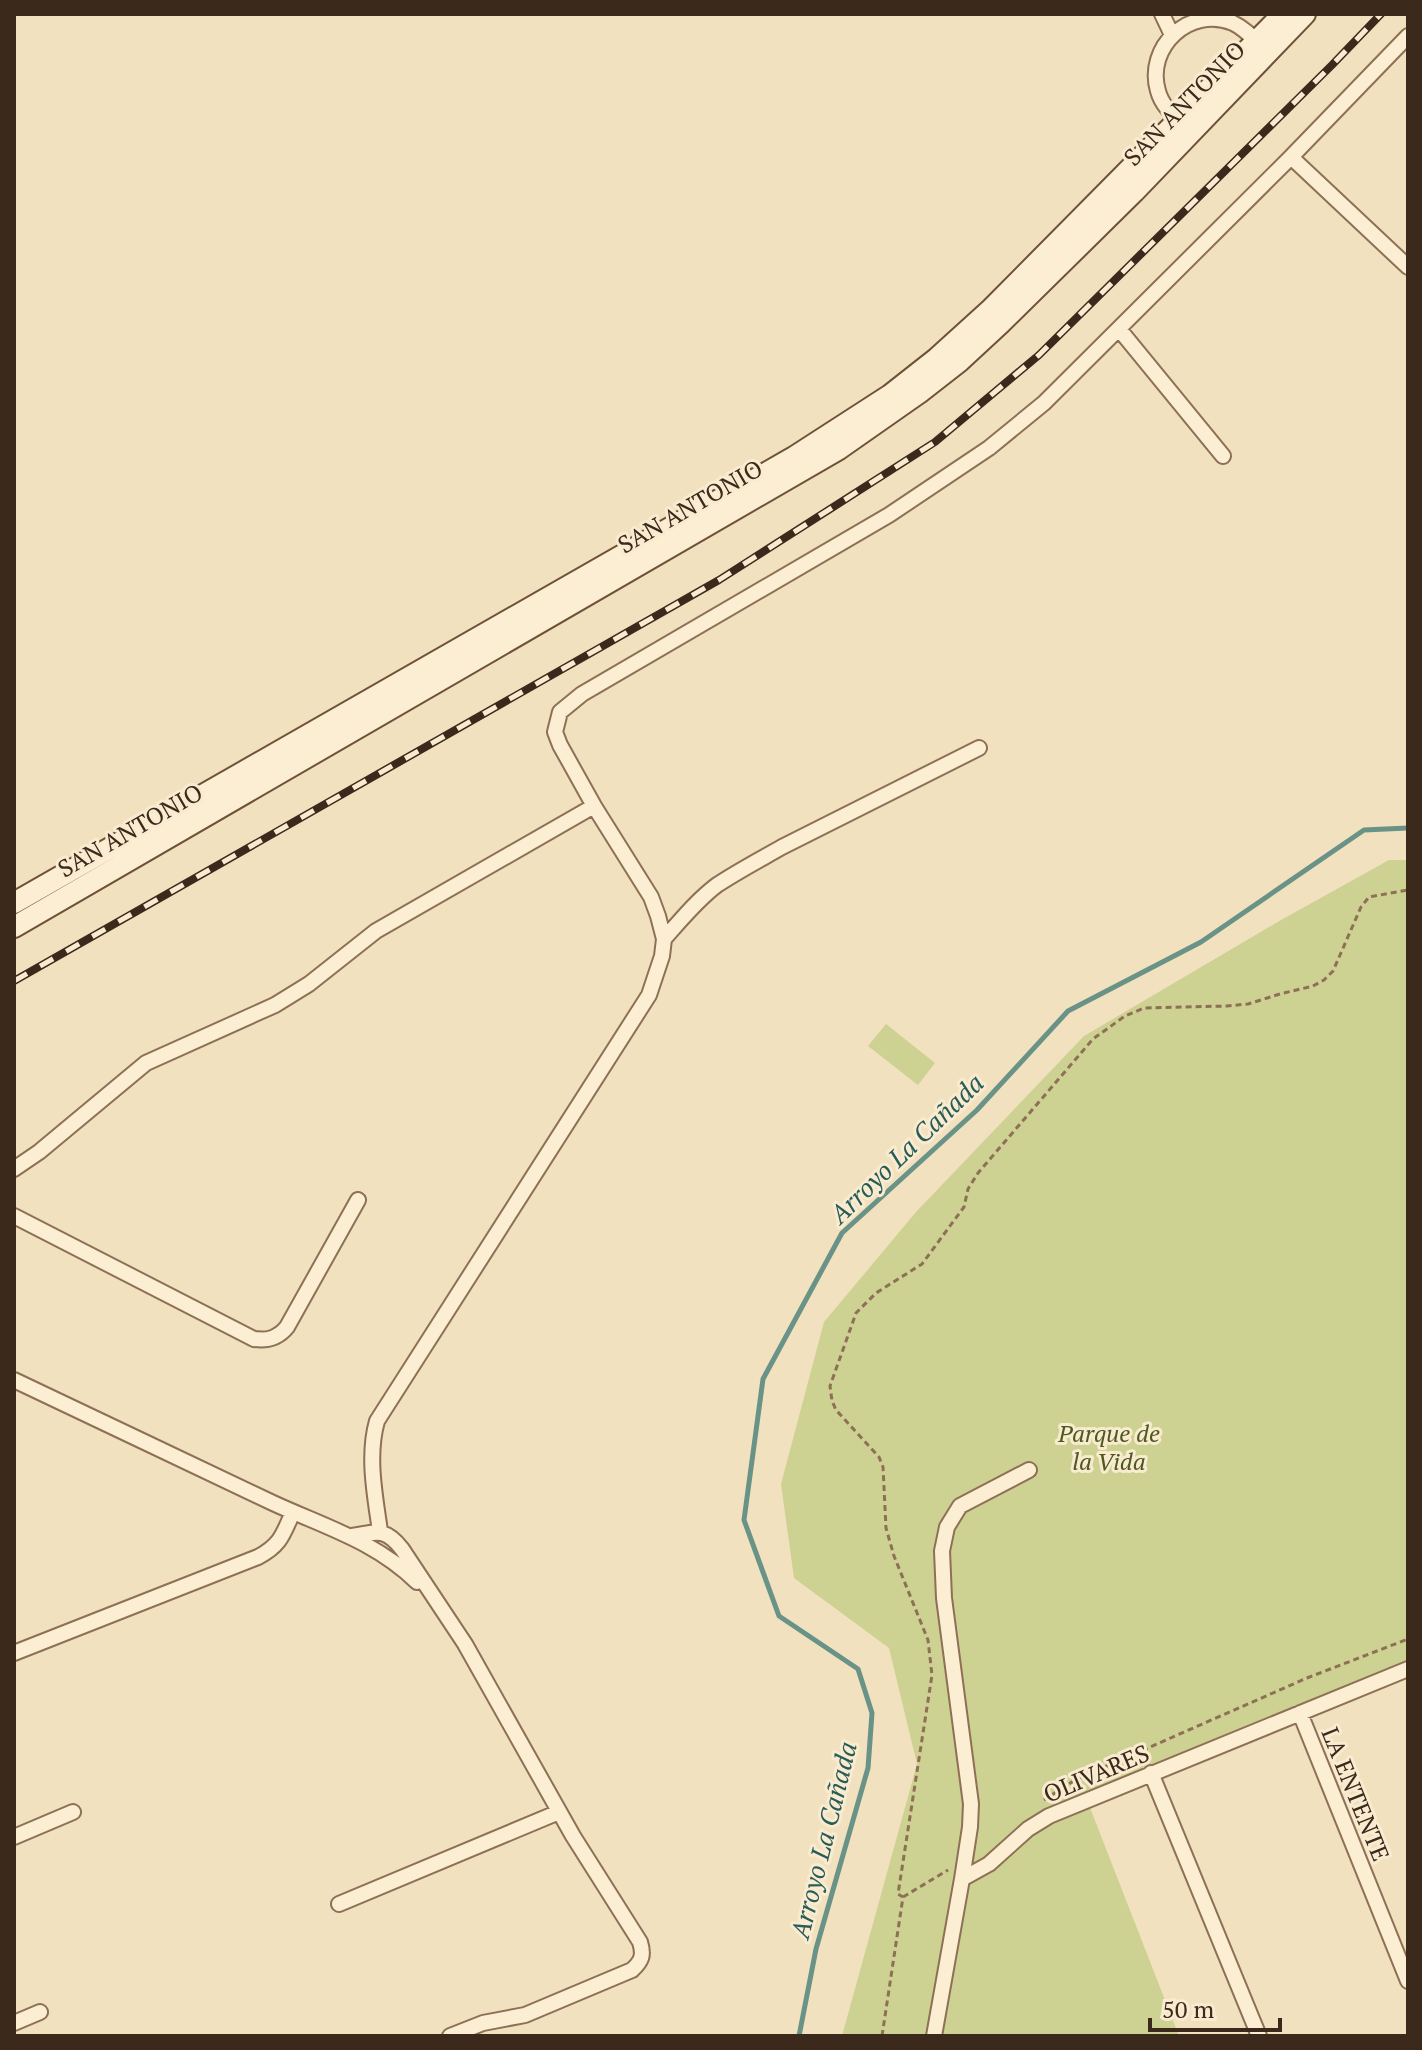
<svg xmlns="http://www.w3.org/2000/svg" width="1422" height="2050" font-family="'PT Serif',serif">
<style>
.green{fill:#cdd192}
.lines{fill:none;stroke-linecap:round;stroke-linejoin:round}
.stream{stroke:#699386;stroke-width:5}
.minor-casing{stroke:#8d7056;stroke-width:18}
.secondary-casing{stroke:#6f5139;stroke-width:24}
.path{stroke:#8d7056;stroke-width:3;stroke-dasharray:6 4;stroke-linecap:butt}
.minor{stroke:#fceed3;stroke-width:14}
.secondary{stroke:#fceed3;stroke-width:20}
.rail-casing{stroke:#3b291c;stroke-width:8}
.rail{stroke:#f9ebd0;stroke-width:5;stroke-dasharray:15;stroke-linecap:butt}
.labels{text-anchor:middle;dominant-baseline:central;stroke-width:6;stroke-linejoin:round;paint-order:stroke}
.street-label{font-size:24px;fill:#3b291c;stroke:#f9ebd0}
.park-label{font-size:24px;font-style:italic;fill:#4e5920;stroke:#f9ebd0}
.water-label{font-size:26px;font-style:italic;fill:#295c57;stroke:#f9ebd0}
</style>
<rect width="100%" height="100%" fill="#f2e1bf"/>
<!-- green -->
<path class="green" d="M1389,860H1408V1669L1087,1800L1179,2036H842L917,1764L889,1648L794,1578L781,1484L824,1322L916,1212L1084,1036L1281,920Z
M886,1024L935,1063L918,1085L868,1046Z"/>
<g class="lines">
<!-- stream -->
<path class="stream" d="M799,2036L816,1949L868,1768L872,1713L858,1669L779,1616L744,1520L763,1379L842,1233L977,1110L1068,1011L1201,942L1364,830L1408,828"/>
<defs>
<path id="minor" d="M1162,14L1172,35
M1184,125C1173,115 1162,106 1158,91C1145,47 1190,5 1233,23C1244,28 1253,38 1262,47
M1291,157L1408,267
M1119,329L1223,456
M664,939C680,921 697,900 717,885C738,871 761,859 782,847L979,748
M14,1169L39,1152L146,1063L275,1005L309,984L376,931L594,806
M14,1216L254,1339C268,1341 278,1338 287,1327L358,1200
M14,1380C100,1421 187,1462 273,1503C325,1527 375,1541 417,1582
M380,1531C375,1496 367,1456 377,1421L649,995L662,956L664,939L658,916L651,897L594,806L560,745L555,732L560,712L582,694L889,515L989,448L1044,403L1291,157L1408,36
M352,1536C376,1532 385,1527 402,1549L465,1644L573,1836L640,1942C644,1955 642,1961 632,1970L525,2015L483,2023L450,2036
M14,1653L258,1557C281,1545 283,1534 293,1512
M1300,1713L1408,1981
M1151,1773L1259,2036
M14,1837L73,1812
M962,1879L970,1827L971,1804L944,1598L942,1551L947,1527L960,1506L1029,1470
M339,1904L559,1812
M14,2023L40,2012
M934,2036L962,1879L989,1864L1028,1829L1049,1816L1408,1669"/>
<path id="secondary" d="M14,903L794,457L890,395L937,358L990,310L1283,14
M14,927L839,449L919,393L960,361L1000,324L1134,192L1305,14"/>
</defs>
<!-- minor casing -->
<use href="#minor" class="minor-casing"/>
<!-- secondary casing -->
<use href="#secondary" class="secondary-casing"/>
<!-- path -->
<path class="path" d="M1044,1800L1075,1780L1307,1678L1408,1639
M903,1897L948,1870
M882,2036L903,1897L898,1894L932,1675L928,1640L894,1556L886,1528L883,1467L879,1457L836,1410L832,1401L830,1386L856,1313L876,1293L922,1264L964,1207L968,1189L978,1173L1093,1039L1125,1016L1144,1008L1227,1006L1248,1004L1280,994L1313,986L1324,980L1333,971L1361,907L1369,897L1408,890"/>
<!-- minor -->
<use href="#minor" class="minor"/>
<!-- secondary -->
<use href="#secondary" class="secondary"/>
<defs>
<path id="rail" d="M14,981L719,580L935,442L1039,355L1332,65L1381,14"/>
</defs>
<!-- rail casing -->
<use href="#rail" class="rail-casing"/>
<!-- rail -->
<use href="#rail" class="rail"/>
</g>
<g class="labels">
<!-- street labels -->
<g class="street-label">
<text transform="translate(1184 103) rotate(-46)">SAN ANTONIO</text>
<text transform="translate(690 506) rotate(-30)">SAN ANTONIO</text>
<text transform="translate(130 830) rotate(-30)">SAN ANTONIO</text>
<text transform="translate(1096 1773) rotate(-23)">OLIVARES</text>
<text transform="translate(1356 1794) rotate(68)">LA ENTENTE</text>
</g>
<!-- park labels -->
<g class="park-label">
<text x="1109" y="1433">Parque de<tspan x="1109" dy="28">la Vida</tspan></text>
</g>
<!-- water labels -->
<g class="water-label">
<text transform="translate(906 1148) rotate(-44)">Arroyo La Cañada</text>
<text transform="translate(823 1840) rotate(-76)">Arroyo La Cañada</text>
</g>
</g>
<!-- border -->
<rect width="1422" height="2050" fill="none" stroke="#3b291c" stroke-width="32"/>
<!-- scale -->
<path d="M1150 2018v12h130v-12" fill="none" stroke="#3b291c" stroke-width="4"/>
<text x="1162" y="2018" font-size="24" fill="#3b291c" stroke="#f9ebd0" stroke-width="6" paint-order="stroke">50 m</text>
</svg>
